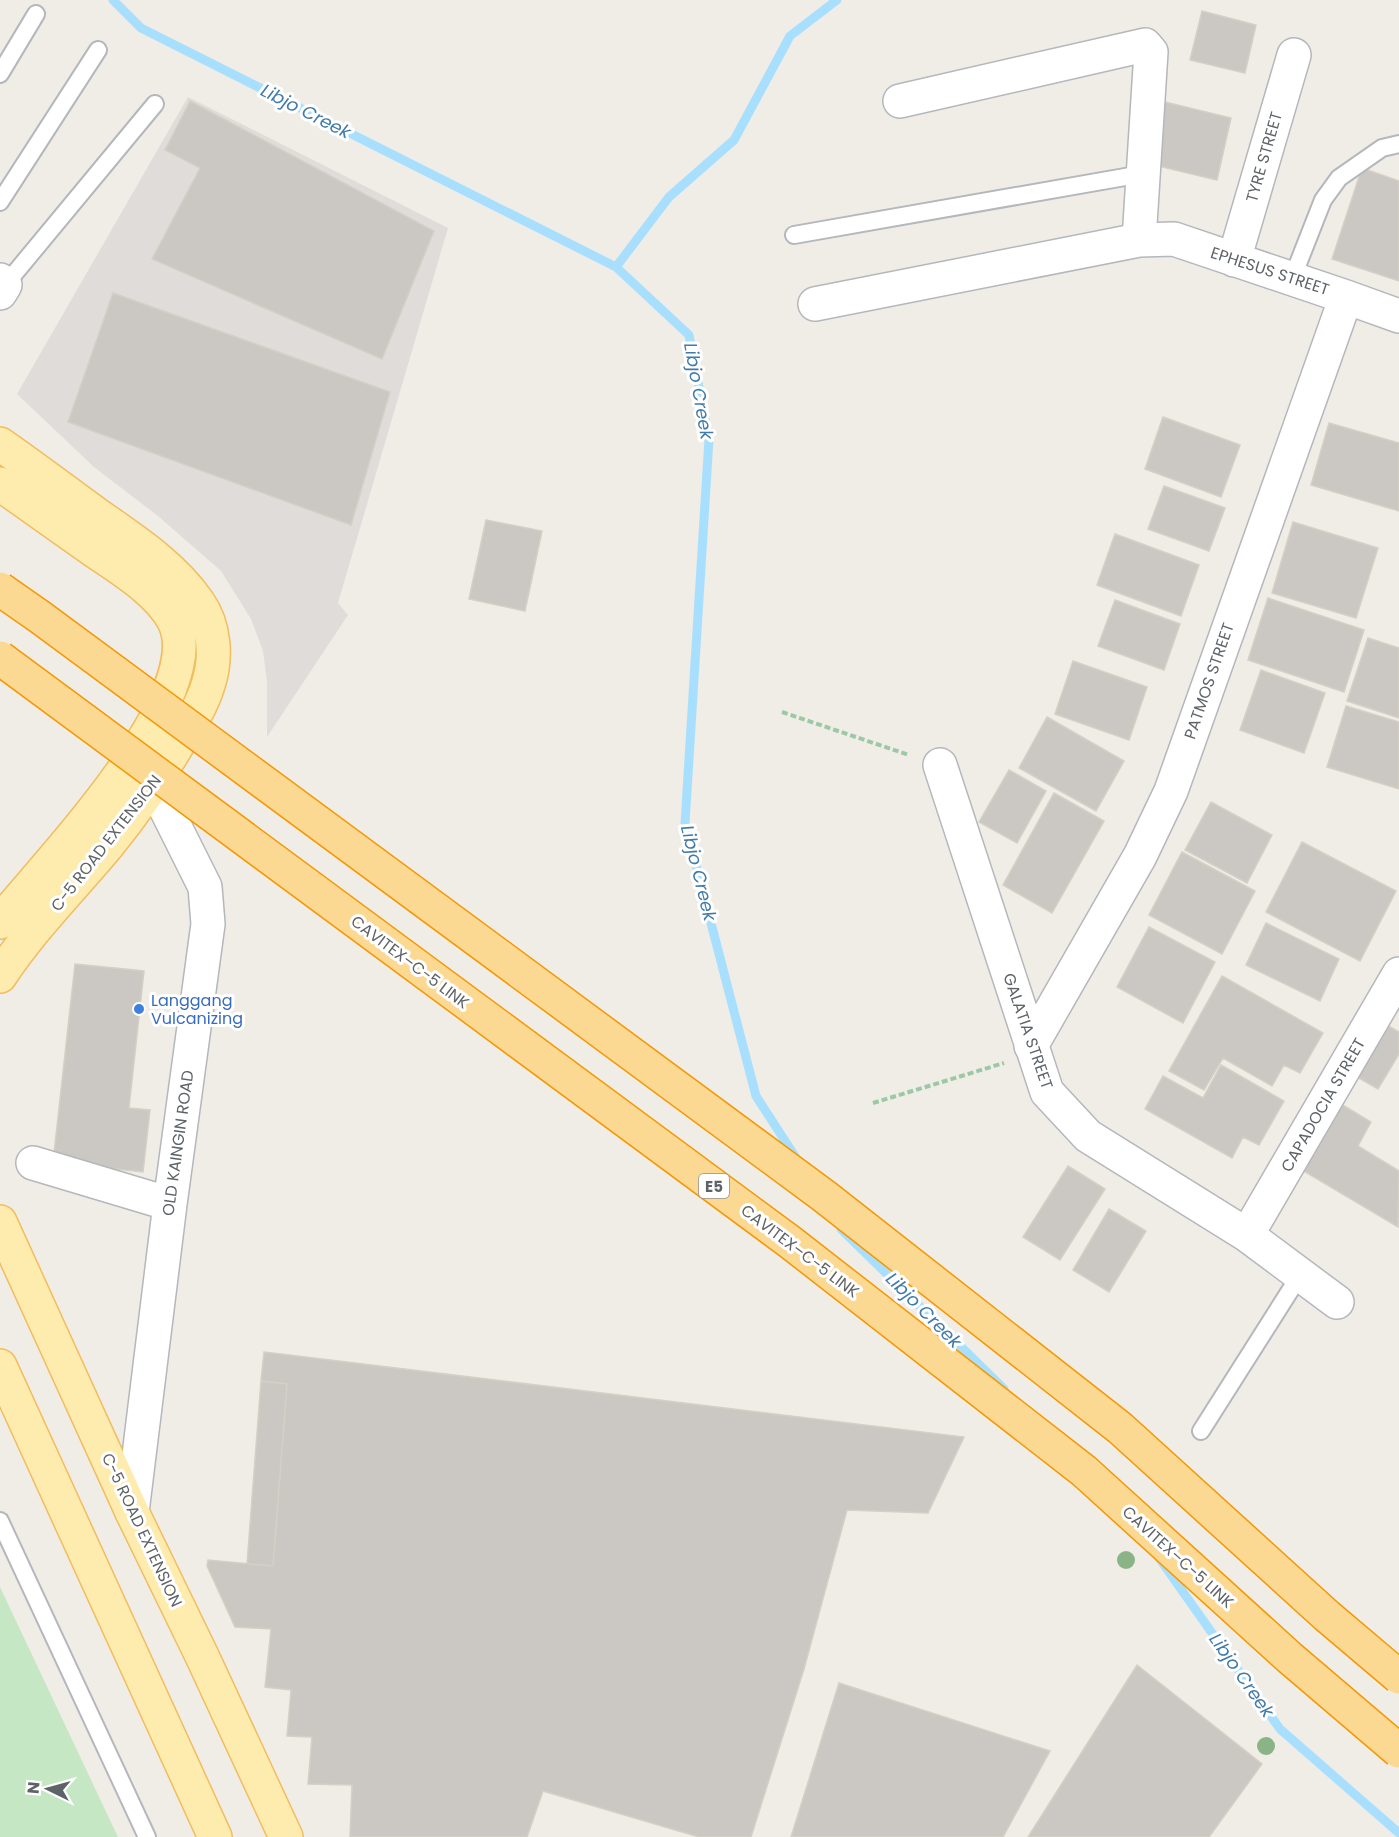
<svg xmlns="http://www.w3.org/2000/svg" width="1399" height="1837" font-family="Poppins,sans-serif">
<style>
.industrial{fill:#dfdcd9}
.green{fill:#c6e7c4}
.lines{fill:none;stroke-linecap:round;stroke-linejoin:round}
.stream{stroke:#a9dffe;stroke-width:9}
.building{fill:#cbc8c3;stroke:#d5cfc5;stroke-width:1.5}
.lane-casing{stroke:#b4b7bb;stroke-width:20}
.street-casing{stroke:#b4b7bb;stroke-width:36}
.primary-casing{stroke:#f1bd5f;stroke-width:36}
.path{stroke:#9dc8a6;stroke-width:4;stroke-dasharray:6 3;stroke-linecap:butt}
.lane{stroke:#fff;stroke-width:16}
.street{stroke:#fff;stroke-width:33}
.primary{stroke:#feebae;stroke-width:33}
.highway-bridge-casing{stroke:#f59702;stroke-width:36;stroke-linecap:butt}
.highway-bridge{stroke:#fcd992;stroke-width:33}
.tree{fill:#8bb486}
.shop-dot{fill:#3f7fe0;stroke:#fff;stroke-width:2}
.labels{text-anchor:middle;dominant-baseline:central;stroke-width:6;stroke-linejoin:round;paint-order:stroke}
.shield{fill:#fff;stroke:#8e9295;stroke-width:1.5}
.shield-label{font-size:15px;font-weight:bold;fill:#5e6367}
.street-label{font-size:16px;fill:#5e6367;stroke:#fff}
.shop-label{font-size:16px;fill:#366cbe;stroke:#fff;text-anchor:start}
.water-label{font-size:18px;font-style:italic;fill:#417ba9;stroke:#fff}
</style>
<rect width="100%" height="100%" fill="#f0ede7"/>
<!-- industrial -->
<path class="industrial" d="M188,97L448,228L338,603L348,615L267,737V682L263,651L251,619L221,571L158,516L94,467L17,394Z"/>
<!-- green -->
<path class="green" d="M0,1587L118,1837H0Z"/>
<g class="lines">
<!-- stream -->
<path class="stream" d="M113,0L141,28L616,267L689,335L709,439L685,823L756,1096L798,1161
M616,267L669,197L734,140L790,36L837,0
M841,1229L1004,1389
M1159,1558L1280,1729L1399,1833"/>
</g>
<!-- building -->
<path class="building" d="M1202,11L1256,25L1245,73L1190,60Z
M190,101L434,231L382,359L152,259L200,168L165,150Z
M1165,102L1231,118L1217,180L1150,164Z
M1362,168L1399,181V281L1332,259Z
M113,293L390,392L351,525L68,422Z
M1163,417L1240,445L1221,497L1145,469Z
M1329,423L1399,443V511L1311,485Z
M1164,486L1225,508L1209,551L1148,529Z
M486,520L542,531L525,611L469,599Z
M1293,522L1378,548L1356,618L1272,593Z
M1115,534L1199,565L1181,616L1097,585Z
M1268,598L1364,630L1344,692L1248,660Z
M1115,600L1180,624L1164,670L1098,646Z
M1368,638L1399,648V718L1347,701Z
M1073,661L1147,687L1129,740L1055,714Z
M1261,670L1325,693L1304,753L1240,730Z
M1346,706L1399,722V789L1327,767Z
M1047,717L1124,761L1096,811L1019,768Z
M1009,770L1046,791L1017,843L979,822Z
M1054,793L1104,821L1052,913L1003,885Z
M1211,802L1272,835L1247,883L1185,850Z
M1302,842L1396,891L1360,961L1266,912Z
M1182,852L1255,891L1222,954L1149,915Z
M1266,923L1339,959L1320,1001L1246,965Z
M1149,927L1215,962L1183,1023L1117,987Z
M75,964L144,971L129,1108L150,1110L143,1172L53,1162Z
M1222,976L1323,1033L1300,1073L1284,1065L1272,1086L1223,1058L1204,1090L1169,1071Z
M1380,1021L1399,1032V1054L1378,1089L1350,1073Z
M1221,1065L1284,1101L1259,1145L1243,1137L1232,1158L1145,1109L1163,1076L1203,1098Z
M1341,1104L1371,1122L1358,1146L1399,1171L1398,1227L1302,1170Z
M1068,1166L1105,1189L1060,1260L1023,1237Z
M1109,1209L1146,1231L1109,1292L1073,1270Z
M264,1352L964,1437L928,1513L847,1510L804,1669L751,1837H699L543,1791L527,1837H350L352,1785L308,1784L312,1737L287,1736L291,1690L265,1687L271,1629L235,1627L207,1566L208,1560L273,1566L287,1384L261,1381Z
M261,1381L287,1384L273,1566L247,1564Z
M1137,1665L1262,1764L1209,1837H1028Z
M839,1683L1050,1751L1003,1837H791Z"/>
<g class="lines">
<defs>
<path id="lane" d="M0,74L36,14
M0,202L98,50
M794,235L1142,174
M1292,279L1323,200L1339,178L1382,148L1399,144
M5,285L155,104
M1201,1431L1300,1275
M0,1521L147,1837"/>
<path id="street" d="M900,101L1145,45L1151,52L1139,240
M1234,260L1294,55
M0,280L5,285L0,293
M815,304L1139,240L1174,239L1346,297L1399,316
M940,765L1047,1092L1088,1136L1247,1235L1337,1302
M1031,1046L1140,856L1171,791L1346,297
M33,1163L170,1204
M1247,1235L1399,974
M132,1512L170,1204L208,924L205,887L154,785"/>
<path id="primary" d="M0,444C33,467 66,492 99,516C135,541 173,566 198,602C215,626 217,658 208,685C202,705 190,724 179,742C158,779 134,813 107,846C71,889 31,929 0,976
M0,484C30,505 59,526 89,547C117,567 158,590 174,621C211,696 45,865 0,922
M0,1222L132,1512L202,1656L286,1837
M0,1366L215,1837"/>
</defs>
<!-- lane casing -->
<use href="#lane" class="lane-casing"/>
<!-- street casing -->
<use href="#street" class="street-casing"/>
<!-- primary casing -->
<use href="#primary" class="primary-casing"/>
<!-- path -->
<path class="path" d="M782,712L909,755
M873,1103L1004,1063"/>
<!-- lane -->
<use href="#lane" class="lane"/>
<!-- street -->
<use href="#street" class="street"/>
<!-- primary -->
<use href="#primary" class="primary"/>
<defs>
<path id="highway-bridge" d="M0,589L40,617L824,1196L1120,1428L1327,1616L1399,1677
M0,658L790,1242L1084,1471L1290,1658L1399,1751"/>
</defs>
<!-- highway-bridge casing -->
<use href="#highway-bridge" class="highway-bridge-casing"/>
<!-- highway-bridge -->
<use href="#highway-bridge" class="highway-bridge"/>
</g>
<!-- trees -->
<g class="tree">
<circle cx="1126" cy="1560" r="9"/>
<circle cx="1266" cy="1746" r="9"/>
</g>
<!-- markers -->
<circle class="shop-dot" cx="139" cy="1009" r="6"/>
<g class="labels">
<!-- shield labels -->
<rect class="shield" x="699" y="1174" width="30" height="24" rx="4.5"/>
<g class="shield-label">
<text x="714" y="1186">E5</text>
</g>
<!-- street labels -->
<g class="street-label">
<text transform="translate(1264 157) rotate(-74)">TYRE STREET</text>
<text transform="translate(1270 271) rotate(18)">EPHESUS STREET</text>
<text transform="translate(1209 681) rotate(-71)">PATMOS STREET</text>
<text transform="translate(106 843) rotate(-52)">C-5 ROAD EXTENSION</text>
<text transform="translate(410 962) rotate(37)">CAVITEX–C-5 LINK</text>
<text transform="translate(1028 1031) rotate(71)">GALATIA STREET</text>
<text transform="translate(1323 1105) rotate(-60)">CAPADOCIA STREET</text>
<text transform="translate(178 1143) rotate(-82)">OLD KAINGIN ROAD</text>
<text transform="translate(800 1251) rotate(37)">CAVITEX–C-5 LINK</text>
<text transform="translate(142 1530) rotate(65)">C-5 ROAD EXTENSION</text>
<text transform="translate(1178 1557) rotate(42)">CAVITEX–C-5 LINK</text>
</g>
<!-- shop labels -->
<g class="shop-label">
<text x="151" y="1000">Langgang<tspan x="151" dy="18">Vulcanizing</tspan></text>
</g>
<!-- water labels -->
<g class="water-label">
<text transform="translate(306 111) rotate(27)">Libjo Creek</text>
<text transform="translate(699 391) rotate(80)">Libjo Creek</text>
<text transform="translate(699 873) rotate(76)">Libjo Creek</text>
<text transform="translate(924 1310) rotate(45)">Libjo Creek</text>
<text transform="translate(1242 1675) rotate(55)">Libjo Creek</text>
</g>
</g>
<!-- north arrow -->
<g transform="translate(48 1789) rotate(275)" stroke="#ffffff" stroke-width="4.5" paint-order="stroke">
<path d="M0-4.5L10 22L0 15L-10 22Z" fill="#5e6367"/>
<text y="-9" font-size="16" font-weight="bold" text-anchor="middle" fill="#5e6367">N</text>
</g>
</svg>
